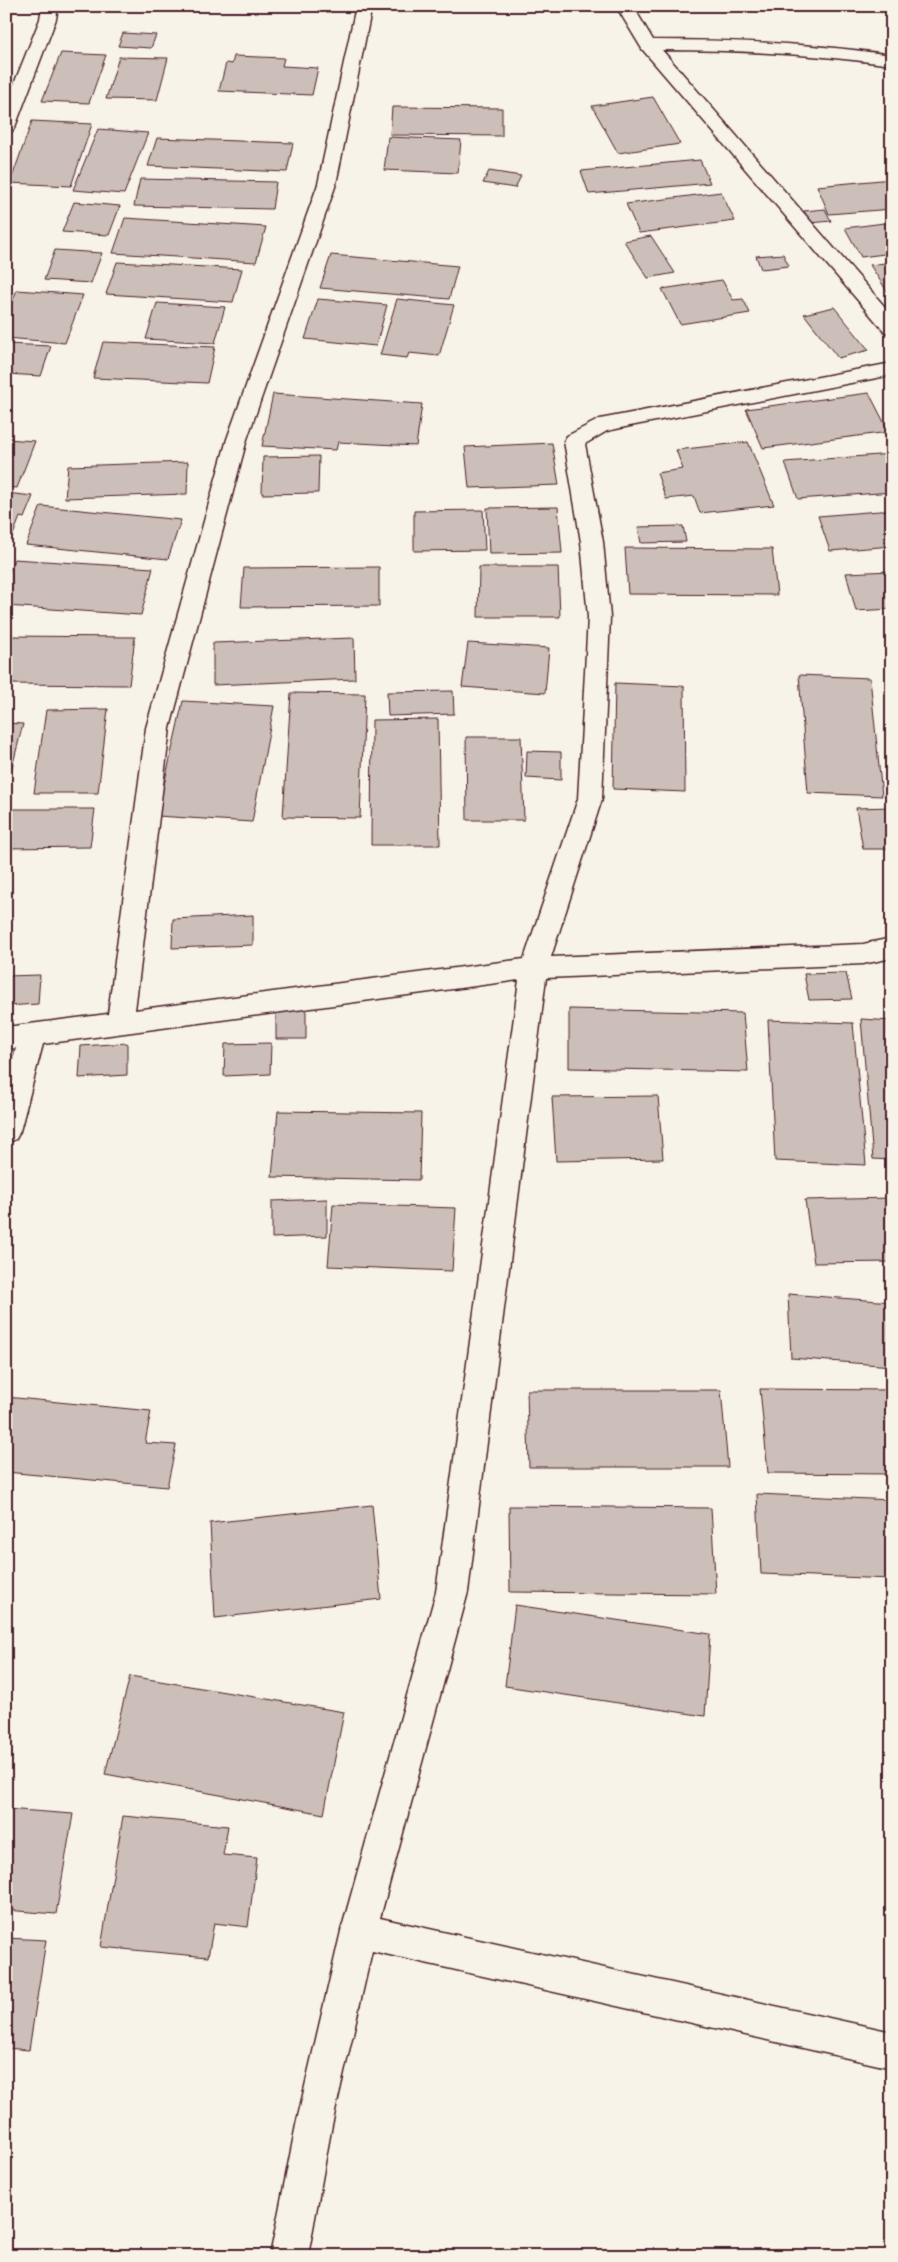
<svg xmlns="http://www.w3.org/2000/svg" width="898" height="2262" font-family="'Patrick Hand',sans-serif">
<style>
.building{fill:#ccbfb9;stroke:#4a1f2b}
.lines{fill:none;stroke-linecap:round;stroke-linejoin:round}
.street-casing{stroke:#4a1f2b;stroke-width:3}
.street{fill:#f7f3e8;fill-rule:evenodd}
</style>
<rect width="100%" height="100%" fill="#f7f3e8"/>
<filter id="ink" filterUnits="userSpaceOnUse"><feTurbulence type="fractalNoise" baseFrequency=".02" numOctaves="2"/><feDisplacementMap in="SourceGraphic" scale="10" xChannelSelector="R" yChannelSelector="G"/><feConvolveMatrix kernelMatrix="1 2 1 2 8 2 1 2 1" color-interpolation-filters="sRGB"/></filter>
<g filter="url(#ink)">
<!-- building -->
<path class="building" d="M123,33L156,35L151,48L118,46Z
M61,53L106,55L89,103L42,101Z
M234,56L284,58L282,66L318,68L312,95L219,91L226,63L232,64Z
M119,57L168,58L157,100L106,99Z
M653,97L680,144L618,153L592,106Z
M392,107L502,108V136L390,135Z
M32,121L92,124L71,186L10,183Z
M98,129L148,133L124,194L73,190Z
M388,137L461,140L458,173L384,170Z
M157,138L293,143L287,172L148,166Z
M700,160L710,183L589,194L581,171Z
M489,171L521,176L515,188L483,183Z
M140,179L276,182L272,209L134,206Z
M892,179V209L829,214L817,186Z
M721,192L735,221L639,233L626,204Z
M74,202L120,206L109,235L62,232Z
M825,209L831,221L810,223L804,211Z
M125,218L266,227L256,262L113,253Z
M892,222V253L861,257L845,228Z
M651,236L675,273L648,278L624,241Z
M55,250L102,253L91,283L44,280Z
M783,254L789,266L761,269L756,256Z
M331,255L458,266L449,299L320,288Z
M117,262L242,269L233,302L106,294Z
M892,262V299L870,265Z
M722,280L733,300L743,299L750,313L680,324L662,289Z
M17,290L83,295L65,343L6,338V316Z
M318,299L387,305L376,346L305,339Z
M397,299L454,305L439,356L409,353L407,358L380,355Z
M157,303L225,307L215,343L146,339Z
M834,307L869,350L838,358L804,314Z
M103,342L215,347L207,383L93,378Z
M6,344L51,346L41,376L6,374Z
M869,393L889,432L763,448L746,409Z
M273,394L422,404L416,446L338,442L336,450L262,446Z
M6,439L35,441L17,488L6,487Z
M748,442L774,505L700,513L694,496L666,499L657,473L683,469L676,450Z
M552,443L559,485L469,488L465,447Z
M892,454V492L798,499L785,462Z
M319,456L318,493L262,494L263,457Z
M188,462L187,494L65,498L68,466Z
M6,493L33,496L24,518L20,517L13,535L6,534Z
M41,506L181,520L168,559L26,545Z
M558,507L562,553L489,554L487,508Z
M483,510L485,550L414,551V511Z
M892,510V546L830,551L818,516Z
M683,526L686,542L641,543L638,527Z
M625,548L772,549L777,595L628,594Z
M14,559L153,568L141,615L6,606V581Z
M379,567V606L241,607L244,568Z
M479,567H558L560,617H478Z
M892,571V609L856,611L846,573Z
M6,636L135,637L129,685L6,684Z
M354,638L355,679L213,685V643Z
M468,643L549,648L545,693L462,687Z
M799,675L870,678L882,796L808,793Z
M615,683L684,686L685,792L613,789Z
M453,691L454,714L388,716L387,692Z
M291,693L365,694L360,818L283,817Z
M183,701L274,706L252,822L157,816Z
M108,709L98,793H34L46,710Z
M438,719L440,845H371L372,720Z
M6,723L23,724L6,791Z
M466,737H521L524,820H467Z
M527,751L561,752V780L526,778Z
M892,807V849H863L856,808Z
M11,809H95L90,847L6,848Z
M253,915V945L172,948L173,919Z
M846,973L852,999L809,1000L804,974Z
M40,975L38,1004L6,1006V976Z
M306,1009V1039H276V1010Z
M569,1009L743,1013L748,1072L569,1068Z
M861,1019L892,1021V1160L873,1159Z
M768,1020L853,1023L866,1165L775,1161Z
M127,1043V1075L79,1078L81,1046Z
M271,1043L270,1074L224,1076L225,1044Z
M658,1096L663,1159L556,1161L552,1097Z
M278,1111L421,1113L419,1180L272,1177Z
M892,1198V1262L814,1263L805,1200Z
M327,1199V1236L272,1238V1201Z
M333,1204L456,1208L452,1271L328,1266Z
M788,1294L892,1302V1366L791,1358Z
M760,1389L892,1390V1474L768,1473Z
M527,1390H721L728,1467H529Z
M6,1397L151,1411L145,1443L176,1445L167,1487L6,1472Z
M757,1494L892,1500V1579L761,1574Z
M372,1505L381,1599L215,1618L210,1523Z
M509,1506L711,1508L716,1594L510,1592Z
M515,1605L710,1634L705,1716L505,1686Z
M130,1676L344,1712L324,1814L105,1774Z
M6,1809L73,1814L56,1914L6,1910Z
M123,1816L228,1826L223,1855L257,1858L248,1927L214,1923L208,1957L101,1947Z
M6,1938L46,1940L29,2050L6,2048Z"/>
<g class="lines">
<defs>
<path id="street" d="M42,6H58L56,19L15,127L12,131L6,132V104L40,19Z
M356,6H372L336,184L247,439L170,728L135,1010L524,959L578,799L588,617L581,542L564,441L567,436L600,419L892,363V375L630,426L607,431L585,444L603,542L610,617L602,799L551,957L863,944L892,938V958L863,964L546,978L468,1592L380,1918L892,2032V2068L372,1951L332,2125L308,2256H270L296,2125L341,1931L436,1592L519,980L43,1044L20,1131L16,1139L6,1143V1081L16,1048L6,1049V1027L108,1014L146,728L227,439L318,184Z
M616,6H633L653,40C735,40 811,43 892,55V65C815,54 739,50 662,50L892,315V334L885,332L642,49Z"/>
</defs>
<!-- street casing -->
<use href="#street" class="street-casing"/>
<!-- street -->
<use href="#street" class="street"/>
</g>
</g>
<!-- margin -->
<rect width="898" height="2262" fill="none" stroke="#f7f3e8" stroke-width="25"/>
<rect x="12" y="12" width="873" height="2237" fill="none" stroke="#4a1f2b" stroke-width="2" filter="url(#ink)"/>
</svg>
